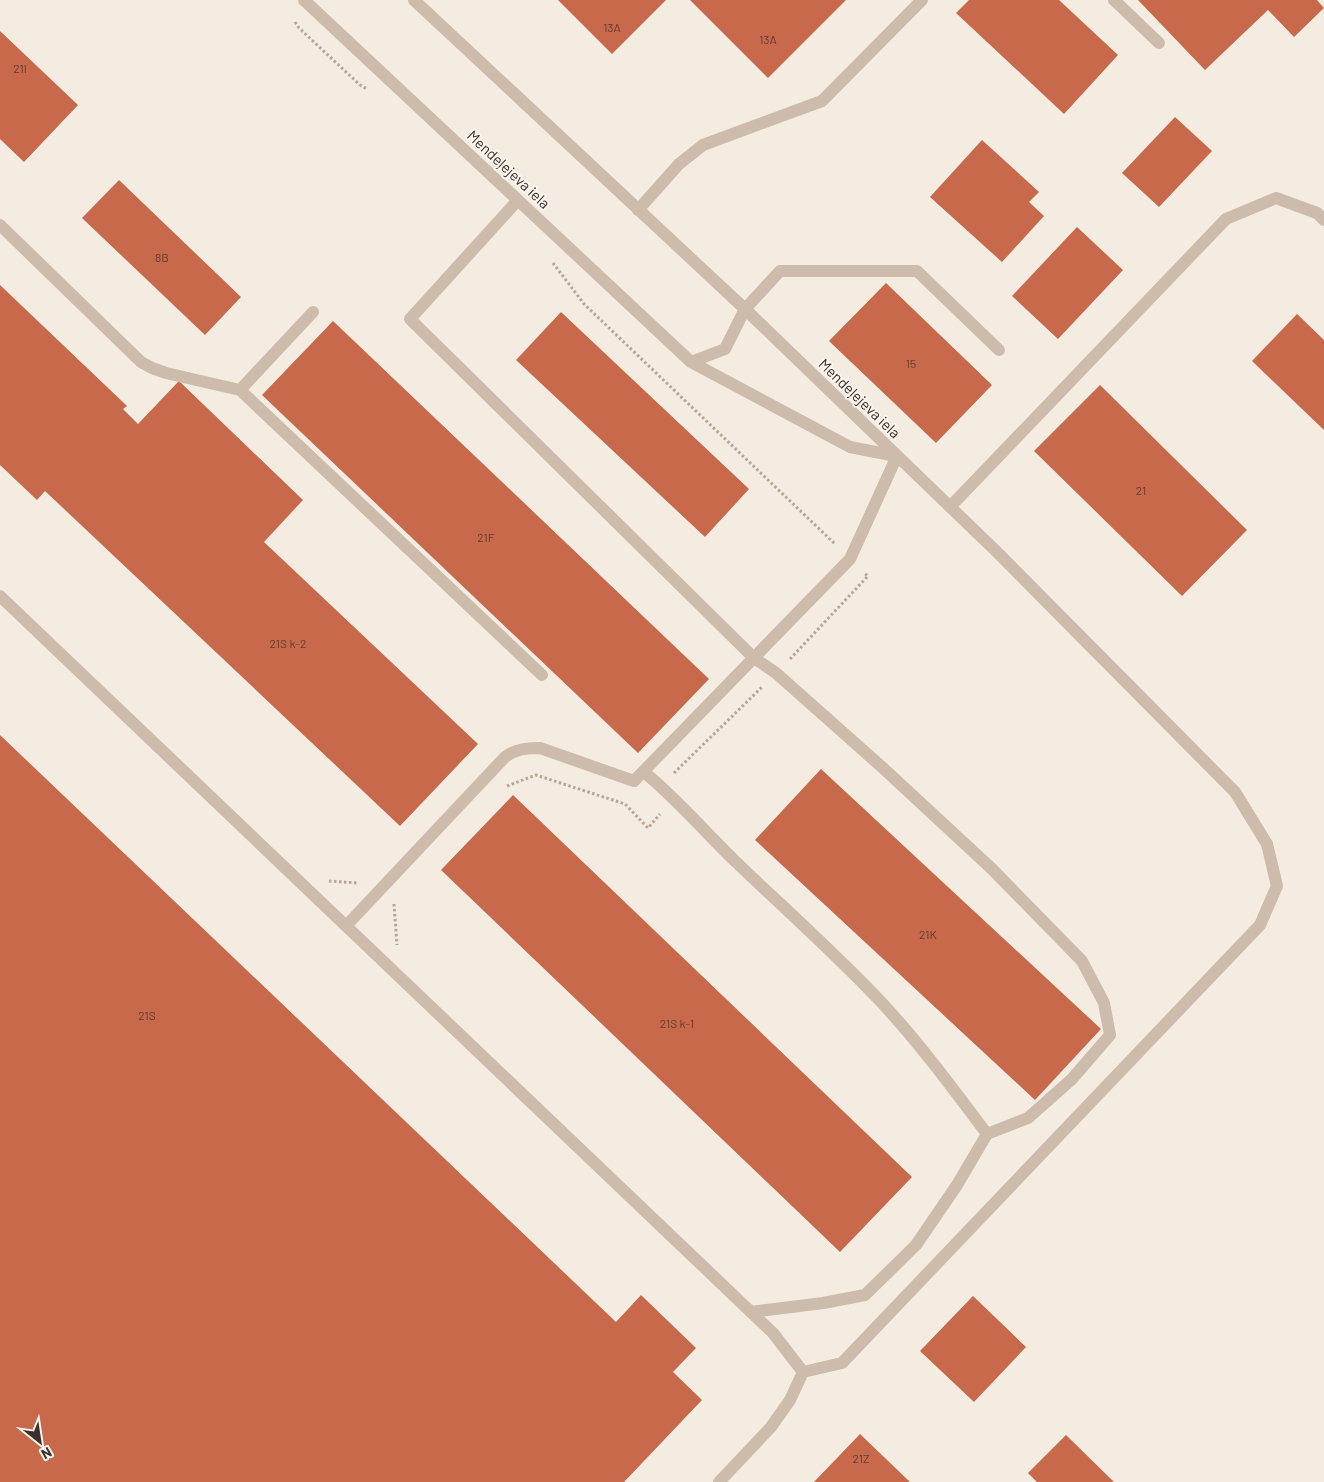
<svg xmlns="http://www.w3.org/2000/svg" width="1324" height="1482" font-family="Barlow,sans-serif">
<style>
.building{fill:#c8694b}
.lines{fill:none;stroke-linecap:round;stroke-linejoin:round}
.path{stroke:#b9a596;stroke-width:3;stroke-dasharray:2.5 2.5;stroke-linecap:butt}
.minor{stroke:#cdbbac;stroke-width:12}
.labels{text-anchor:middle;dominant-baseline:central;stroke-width:4;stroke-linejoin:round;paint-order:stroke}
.number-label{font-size:12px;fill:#5e3e33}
.street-label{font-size:15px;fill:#3b302b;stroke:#fbf5ee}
</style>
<rect width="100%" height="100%" fill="#f4ebe1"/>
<!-- building -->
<path class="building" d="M558,0H666L612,54Z
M690,0H846L768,78Z
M969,0H1059L1118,55L1064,114L956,13Z
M1138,0H1317L1324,8L1294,37L1268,10L1205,70Z
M0,31L78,105L24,162L0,139Z
M1175,117L1212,151L1159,207L1122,173Z
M982,140L1039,192L1029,202L1044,216L1002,262L930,197Z
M119,180L241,297L205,335L82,218Z
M1077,227L1123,270L1058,339L1012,296Z
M886,283L992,385L936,443L829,341Z
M0,285L127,406L123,409L138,424L179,381L303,500L264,542L478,744L400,826L45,491L37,500L0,465Z
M561,312L749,489L705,537L516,360Z
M1297,314L1324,340V430L1252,361Z
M333,321L709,679L638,753L262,395Z
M1100,385L1247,530L1182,596L1034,451Z
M0,735L616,1322L641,1295L696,1348L673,1372L702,1400L624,1482H0Z
M821,769L1101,1029L1035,1100L755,840Z
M513,795L912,1177L840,1252L441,870Z
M973,1296L1026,1347L974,1402L920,1351Z
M860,1434L910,1482H814Z
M1066,1435L1114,1482H1037L1028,1473Z"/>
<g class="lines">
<!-- path -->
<path class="path" d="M295,22L299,28L360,85L367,89
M553,263L584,304L835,544
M790,659L868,576L864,573
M674,773L763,686
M507,786L536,775L625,804L648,828L660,814
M329,881L358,883
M394,904L397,945"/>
<!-- minor -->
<path class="minor" d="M304,0L691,362L850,447L896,456
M414,0L745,309L998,553L1235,792L1267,844L1277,886L1260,925L842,1363L803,1372
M1114,0L1159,43
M518,200L410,319L754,658L776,673L883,768L992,869L1082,961L1104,1003L1110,1035L1072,1079L1028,1118L987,1134C954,1090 920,1044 883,1004C836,954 785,909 736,862C705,832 677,799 644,772
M638,210L679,164L703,145L822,101L922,0
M0,225L141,362L152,368L166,373L240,390L542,675
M691,362L725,349L745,309L780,271H917L999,350
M240,390L313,312
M950,507L1226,219L1276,198L1317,213L1324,220
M0,596L773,1333L803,1372
M346,926L505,757C516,749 526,748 540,748L634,781L850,559L897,456
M751,1312L823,1303L865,1295L916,1245L957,1185L987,1134
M719,1482L771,1427L790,1400L803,1372"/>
</g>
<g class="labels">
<!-- number labels -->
<g class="number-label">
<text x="612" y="27">13A</text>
<text x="768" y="39">13A</text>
<text x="20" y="68">21I</text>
<text x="162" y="257">8B</text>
<text x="911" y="363">15</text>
<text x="1141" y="490">21</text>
<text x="486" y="537">21F</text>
<text x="288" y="643">21S k-2</text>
<text x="928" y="934">21K</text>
<text x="147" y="1015">21S</text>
<text x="677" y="1023">21S k-1</text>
<text x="861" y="1458">21Z</text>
</g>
<!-- street labels -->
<g class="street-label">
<text transform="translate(509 169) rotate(43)">Mendeļejeva iela</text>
<text transform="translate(860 398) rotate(44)">Mendeļejeva iela</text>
</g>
</g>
<!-- north arrow -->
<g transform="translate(40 1442) rotate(150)" stroke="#fbf5ee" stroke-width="4" paint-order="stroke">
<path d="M0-4L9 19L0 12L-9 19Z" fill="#3b302b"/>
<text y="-8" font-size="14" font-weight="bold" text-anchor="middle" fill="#3b302b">N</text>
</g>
</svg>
